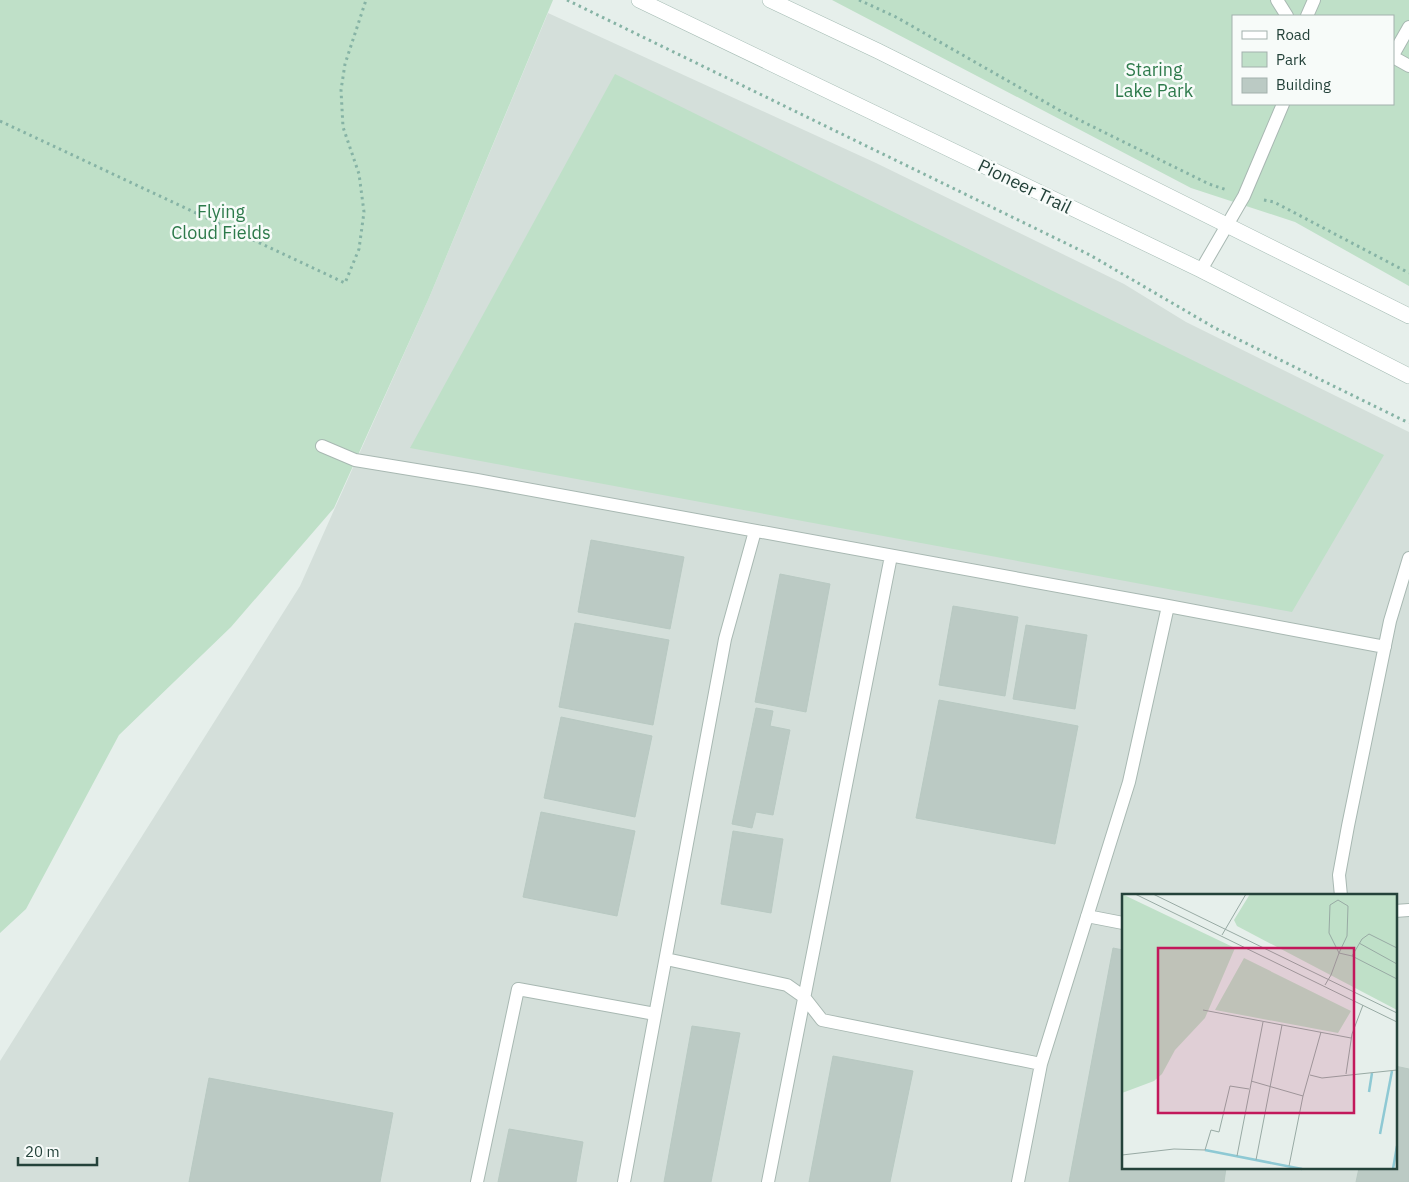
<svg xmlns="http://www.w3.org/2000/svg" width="1409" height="1182" font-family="'IBM Plex Sans',sans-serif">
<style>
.built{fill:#d4dfda;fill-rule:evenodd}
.green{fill:#bfe0c8;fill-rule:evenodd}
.building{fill:#bbcac4;stroke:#b8c9c2}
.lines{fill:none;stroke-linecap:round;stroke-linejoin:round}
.service-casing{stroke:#a8b8b2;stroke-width:14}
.secondary-casing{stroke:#a4bbb3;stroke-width:16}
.path{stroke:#86b3a5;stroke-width:3;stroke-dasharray:2.5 4;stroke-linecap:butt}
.service{stroke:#fff;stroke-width:12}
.secondary{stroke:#fff;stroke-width:15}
.labels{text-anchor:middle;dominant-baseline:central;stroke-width:5;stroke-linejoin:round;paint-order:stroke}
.park-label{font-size:18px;fill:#2d7a4b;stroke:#f7fbf9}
.street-label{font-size:18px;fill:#24423a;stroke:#f7fbf9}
.inset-river{fill:none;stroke:#8ec9d4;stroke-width:2.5}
.inset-road{fill:none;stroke:#98aaa4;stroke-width:1}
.view{fill:#c2185b;fill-opacity:0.15;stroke:#c2185b;stroke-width:2.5}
.inset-edge{fill:none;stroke:#24423a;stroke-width:2.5}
</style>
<rect width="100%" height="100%" fill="#e6efeb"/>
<!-- built -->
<path class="built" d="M548,13L876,163L1124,284L1186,322L1409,432V1182H0V1061L300,586L429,298ZM1123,896H1395V1168H1123Z"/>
<!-- green -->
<path class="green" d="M0,0H553L429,298L334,508L231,627L119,735L26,909L0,933Z
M832,0H1409V286L1295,222L1191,188ZM1233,16H1393V104H1233Z
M615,74L1384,455L1292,612L410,448Z"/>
<!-- building -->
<path class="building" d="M591,540L684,557L670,629L578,612Z
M780,574L830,584L806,712L755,702Z
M953,606L1018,617L1005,696L939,685Z
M575,623L669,640L653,725L559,707Z
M1026,625L1087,635L1075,709L1013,699Z
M939,700L1078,726L1055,844L916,818Z
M756,708L773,711L770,726L790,730L773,815L756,812L752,828L732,824Z
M561,717L652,736L635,817L544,798Z
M541,812L635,831L617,916L523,897Z
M733,831L783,839L771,913L721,904Z
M1113,948L1123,950V1168H1226L1224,1182H1069Z
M692,1026L740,1033L711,1182H664Z
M833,1056L913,1071L890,1182H809Z
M1395,1066L1409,1069V1182H1356L1359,1168H1395Z
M209,1078L393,1113L380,1182H189Z
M509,1129L583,1142L576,1182H498Z"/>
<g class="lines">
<defs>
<path id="service" d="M1277,0L1287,16
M1307,16L1314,0
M1393,55L1409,27
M1393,57L1409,66
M1201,270L1244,196L1283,104
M322,446L355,460L477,480L1168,606L1385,647
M1341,896L1339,875L1348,826L1390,621L1409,558
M1395,911L1409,910
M1087,916L1123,923
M666,959L787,985L804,997L822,1020L1041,1064
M477,1182L518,989L655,1014
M624,1182L725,639L755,531
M768,1182L891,556
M1018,1182L1041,1064L1129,782L1168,606"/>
<path id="secondary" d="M639,0L1201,270L1409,376
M770,0L878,51L1409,316"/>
</defs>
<!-- service casing -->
<use href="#service" class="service-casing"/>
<!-- secondary casing -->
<use href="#secondary" class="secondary-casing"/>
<!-- path -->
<path class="path" d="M567,0L1090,255L1215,328L1409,423
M859,0L896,17L1059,110L1209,184L1227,190
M0,121L345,283L359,249L364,212L359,174L343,127L341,90L345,64L366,0
M1264,200L1274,202L1409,273"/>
<!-- service -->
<use href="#service" class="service"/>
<!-- secondary -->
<use href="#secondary" class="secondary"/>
</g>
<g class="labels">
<!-- park labels -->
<g class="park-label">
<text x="1154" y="69">Staring<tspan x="1154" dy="21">Lake Park</tspan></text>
<text x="221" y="211">Flying<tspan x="221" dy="21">Cloud Fields</tspan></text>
</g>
<!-- street labels -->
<g class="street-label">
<text transform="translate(1025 186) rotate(26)">Pioneer Trail</text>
</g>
</g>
<!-- overview -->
<g transform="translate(1122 894)">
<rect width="275" height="275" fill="#e6efeb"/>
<path d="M0,0L113,54L83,124L53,156L40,180L32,187L0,199ZM128,0H275V116L115,32L112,26ZM122,64L229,117L216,139L93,116Z" fill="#bfe0c8"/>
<path class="inset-river" d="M247,198L250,179M258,240L270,177M83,256L180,275M271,275L275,252"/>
<path class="inset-road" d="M13,0L275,128M31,0L275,119M100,41L124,0M237,49L275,70M230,62L240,45L247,40L275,54M203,91L209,81L217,59L225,42L226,12L216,6L208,11L207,39L217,59L230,62L275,85M81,116L229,144M224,180L230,140L241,111M188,181L200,184L275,176M129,187L181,202M0,261L52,255L83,256L89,236L97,238L108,192L127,195M115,262L141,128M134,266L160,131M167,272L181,202L199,138"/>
<path class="view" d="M36,54H232V219H36Z"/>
<rect width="275" height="275" class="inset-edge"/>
</g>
<!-- legend -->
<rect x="1232" y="15" width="162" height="90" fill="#f7fbf9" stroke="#a3b1ad"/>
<rect x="1242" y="31" width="25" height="8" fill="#ffffff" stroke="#a3b1ad"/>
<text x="1276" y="40" font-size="15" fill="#24423a">Road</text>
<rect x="1242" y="52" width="25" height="15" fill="#bfe0c8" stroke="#a3b1ad"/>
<text x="1276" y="65" font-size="15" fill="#24423a">Park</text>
<rect x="1242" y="78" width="25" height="15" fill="#bbcac4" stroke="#a3b1ad"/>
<text x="1276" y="90" font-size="15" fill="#24423a">Building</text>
<!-- scale -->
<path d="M18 1157v8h79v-8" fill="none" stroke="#24423a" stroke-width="2.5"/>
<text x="25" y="1157" font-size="15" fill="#24423a" stroke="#f7fbf9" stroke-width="4" paint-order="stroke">20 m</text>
</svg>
